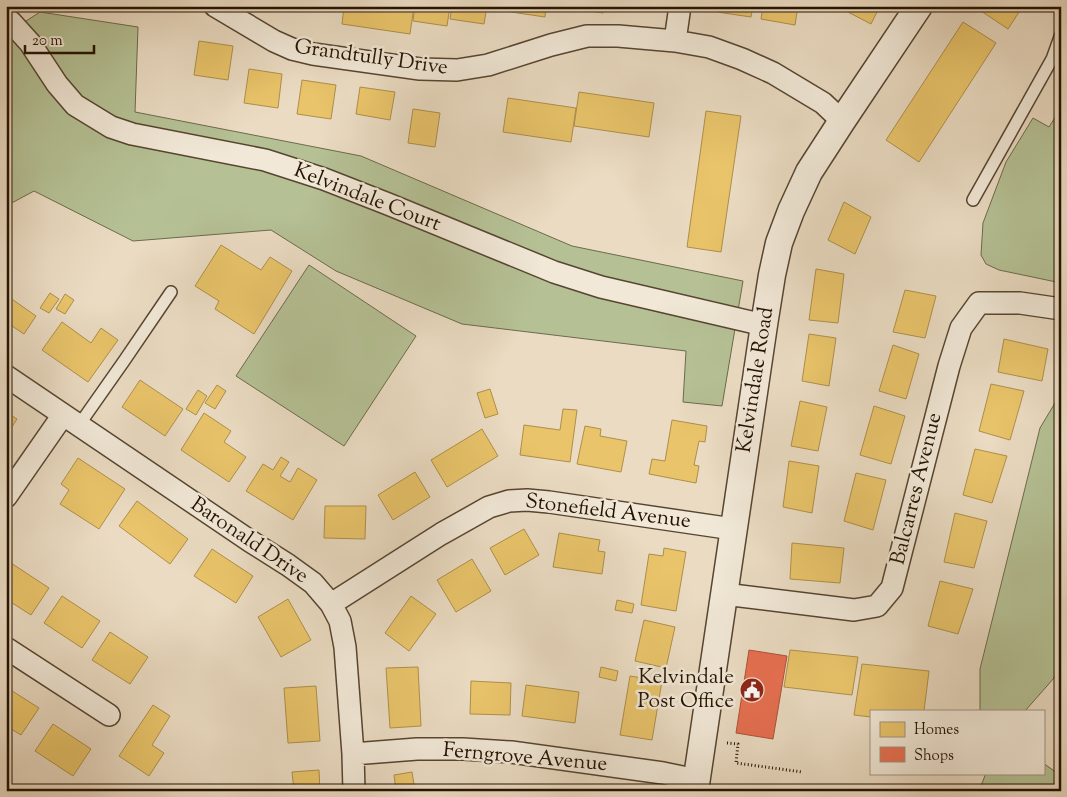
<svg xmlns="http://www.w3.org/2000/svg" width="1067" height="797" font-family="'Sorts Mill Goudy',serif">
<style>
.green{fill:#b5c195;stroke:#6c6a4b}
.homes{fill:#e9c46a;stroke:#ae8f4a}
.shops{fill:#e76f51;stroke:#ac5339}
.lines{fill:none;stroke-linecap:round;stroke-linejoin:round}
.service-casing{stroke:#564531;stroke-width:14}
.minor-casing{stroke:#564531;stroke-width:24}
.tertiary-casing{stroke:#564531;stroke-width:29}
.path{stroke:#241301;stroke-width:3;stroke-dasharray:1 2.5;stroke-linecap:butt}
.service{stroke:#f1e8d7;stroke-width:11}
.minor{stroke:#f1e8d7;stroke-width:21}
.tertiary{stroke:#f1e8d7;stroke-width:26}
.labels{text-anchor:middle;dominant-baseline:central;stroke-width:5;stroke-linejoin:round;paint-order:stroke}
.street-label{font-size:21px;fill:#241301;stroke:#f1e8d7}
.poi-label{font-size:21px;fill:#241301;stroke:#f1e8d7;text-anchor:end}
</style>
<rect width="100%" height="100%" fill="#eadbc2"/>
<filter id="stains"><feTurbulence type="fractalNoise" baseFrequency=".004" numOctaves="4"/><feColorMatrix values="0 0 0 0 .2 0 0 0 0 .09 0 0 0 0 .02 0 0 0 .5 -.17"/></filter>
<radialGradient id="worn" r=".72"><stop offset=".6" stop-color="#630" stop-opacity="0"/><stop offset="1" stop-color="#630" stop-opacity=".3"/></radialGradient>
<!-- green -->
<path class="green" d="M40,12L138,27L135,112L361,156L572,246L743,281L722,406L683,402L686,351L462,324L336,271L271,230L133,241L34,191L6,206V34Z
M1061,108V283L999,270L986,264L981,255L983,223L1006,162L1033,118L1049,127Z
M309,265L416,336L344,446L236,376Z
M1061,393V670L1025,711H980V669L1040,428Z
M1043,763L1060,775L1050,791H979L986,773H1043Z"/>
<!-- homes -->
<path class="homes" d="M344,6H414L410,34L342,24Z
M415,6H450L447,26L413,21Z
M452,6H487L484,24L450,19Z
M511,6H546L545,17L511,12Z
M570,6H604L603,13L569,8Z
M718,6H753L751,17L717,12Z
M763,6H798L795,25L761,19Z
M846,6H880L871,24L844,10Z
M975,6H1023L1008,29L975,7Z
M963,22L996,43L919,162L886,140Z
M199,41L233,46L228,80L194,75Z
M249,69L282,74L278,108L244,103Z
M302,80L336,85L331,119L297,114Z
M360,87L395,92L390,120L356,114Z
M579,92L654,103L649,137L574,126Z
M508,98L576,108L571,142L503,132Z
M413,109L440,113L435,147L408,143Z
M706,111L741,116L721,252L687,247Z
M844,202L871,217L855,254L828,240Z
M221,245L261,270L270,257L292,271L254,334L215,309L219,301L195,286Z
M816,269L844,274L838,323L809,320Z
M905,290L936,296L925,338L893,332Z
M50,293L59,299L49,313L40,308Z
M65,294L74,300L65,314L56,309Z
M6,295L36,316L24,334L6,322Z
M62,322L91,343L101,328L118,340L88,382L42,350Z
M809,334L836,338L829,386L802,381Z
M1004,339L1048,349L1042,381L998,372Z
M893,345L919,354L906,399L879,391Z
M140,380L183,409L165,436L122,407Z
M991,384L1024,391L1010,440L979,431Z
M217,385L226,391L215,409L205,403Z
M490,389L498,414L485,418L477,393Z
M198,390L207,396L196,415L186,409Z
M800,401L827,407L818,451L791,446Z
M874,406L905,416L891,464L860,455Z
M563,409L577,410L570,462L520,455L524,425L560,430Z
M6,412L17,419L6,436Z
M204,413L231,431L224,442L246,457L229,482L181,450Z
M672,420L707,426L705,442L699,441L694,465L699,466L696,483L649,474L652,459L665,461Z
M585,426L601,429L600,436L627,441L621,472L577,464Z
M482,429L498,456L447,487L431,460Z
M975,449L1007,456L992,503L963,495Z
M281,457L289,462L280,476L290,482L298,468L317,480L293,520L246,491L263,464L273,470Z
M78,458L125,489L99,529L60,504L69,490L61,484Z
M789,461L819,466L812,513L783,507Z
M415,472L430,497L393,520L378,495Z
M856,473L886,480L873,530L844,521Z
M137,501L188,539L170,564L119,526Z
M325,506H366L365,539L324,538Z
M955,513L987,521L974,568L944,562Z
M524,529L539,555L505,575L490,548Z
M559,533L600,540L598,551L605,552L602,574L553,567Z
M792,543L844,548L840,583L790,579Z
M664,548L686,552L676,611L641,605L649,554L663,556Z
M212,549L253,576L236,603L194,576Z
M472,559L491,591L456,612L437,580Z
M11,563L49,588L31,615L6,599V569Z
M940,581L973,589L958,634L928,626Z
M62,596L100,621L82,648L44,623Z
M411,596L436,614L409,651L385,633Z
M288,599L311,640L281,657L258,617Z
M617,600L634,604L632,613L615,610Z
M644,620L675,627L666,668L635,661Z
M110,632L148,657L130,684L92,660Z
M790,650L858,657L852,695L784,687Z
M862,664L929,671L924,711H871V717L854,715Z
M418,667L421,726L390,728L386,668Z
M601,667L618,671L616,681L599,677Z
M630,676L662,681L652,740L620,735Z
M471,681L511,683L510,715L470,714Z
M526,685L579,692L575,723L522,716Z
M316,686L320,741L288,743L284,688Z
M6,687L39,708L21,735L6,726Z
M153,705L170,716L152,745L164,753L149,776L119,756Z
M53,724L91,749L73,776L35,751Z
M319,770L320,791H294L292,772Z
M412,772L415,791H396L394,775Z"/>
<!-- shops -->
<path class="shops" d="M749,650L787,656L773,739L736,733Z"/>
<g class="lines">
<defs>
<path id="service" d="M973,200L1052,59L1061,34
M79,425L124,361L171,292"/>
<path id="minor" d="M215,6L274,41L292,49L313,54L420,69L457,70L488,65L551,45L587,36H618L675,41L709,47L742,59L773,73L823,103L842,121
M6,20L11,22L30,43L57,84L75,105L111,127L132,134L265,160L324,179L388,204L554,272L601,287L764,325
M675,41L680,6
M6,376L250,541L288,565L313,583L331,604L340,621L345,647L353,754L354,791
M6,497L63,415
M724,594L854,610L877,606L892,588L949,366L961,328L979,303H1020L1061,309
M331,604L441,534L489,507L509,501L527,500L549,502L733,529
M6,648L109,715
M353,754L417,749H463L511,752L663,773L697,780"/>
<path id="tertiary" d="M695,791L764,325L772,275L779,243L791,211L809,172L842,121L919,6"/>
</defs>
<!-- service casing -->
<use href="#service" class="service-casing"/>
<!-- minor casing -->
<use href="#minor" class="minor-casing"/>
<!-- tertiary casing -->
<use href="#tertiary" class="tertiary-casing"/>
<!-- path -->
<path class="path" d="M727,743L738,744L736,763L802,772"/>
<!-- service -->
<use href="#service" class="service"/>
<!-- minor -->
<use href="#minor" class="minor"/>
<!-- tertiary -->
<use href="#tertiary" class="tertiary"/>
</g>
<!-- icons -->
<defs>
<symbol id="civic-disc" viewBox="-11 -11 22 22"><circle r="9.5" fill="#8f2418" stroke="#f1e8d7"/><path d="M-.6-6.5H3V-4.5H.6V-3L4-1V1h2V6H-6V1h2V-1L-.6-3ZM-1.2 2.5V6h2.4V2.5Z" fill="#fff"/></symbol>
</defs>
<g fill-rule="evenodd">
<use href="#civic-disc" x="738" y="676" width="28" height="28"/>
</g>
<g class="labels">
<!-- street labels -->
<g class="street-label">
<text transform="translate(371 58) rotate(8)">Grandtully Drive</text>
<text transform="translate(367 198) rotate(21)">Kelvindale Court</text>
<text transform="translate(756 380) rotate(-81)">Kelvindale Road</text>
<text transform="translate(917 489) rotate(-76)">Balcarres Avenue</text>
<text transform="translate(608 512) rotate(7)">Stonefield Avenue</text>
<text transform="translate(249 541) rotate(34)">Baronald Drive</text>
<text transform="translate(525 758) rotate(5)">Ferngrove Avenue</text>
</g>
<!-- poi labels -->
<g class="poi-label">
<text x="734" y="678">Kelvindale<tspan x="734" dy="24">Post Office</tspan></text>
</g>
</g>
<!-- margin -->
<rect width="1067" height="797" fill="none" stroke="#eadbc2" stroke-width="25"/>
<rect x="8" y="8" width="1052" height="782" fill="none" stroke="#241301" stroke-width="2.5"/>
<rect x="12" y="12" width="1042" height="772" fill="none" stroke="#241301"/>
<!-- legend -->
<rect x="870" y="710" width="175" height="65" fill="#f1e8d7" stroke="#9f9381"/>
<rect x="880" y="722" width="25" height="15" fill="#e9c46a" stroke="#9f9381"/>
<text x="914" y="734" font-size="15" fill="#241301">Homes</text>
<rect x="880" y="747" width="25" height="15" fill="#e76f51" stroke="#9f9381"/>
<text x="914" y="760" font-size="15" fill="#241301">Shops</text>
<!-- scale -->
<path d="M25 45v8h69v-8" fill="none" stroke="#241301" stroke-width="2.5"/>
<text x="32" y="45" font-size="15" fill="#241301" stroke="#f1e8d7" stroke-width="4" paint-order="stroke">20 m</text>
<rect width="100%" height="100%" filter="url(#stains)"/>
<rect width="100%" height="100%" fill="url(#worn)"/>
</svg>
